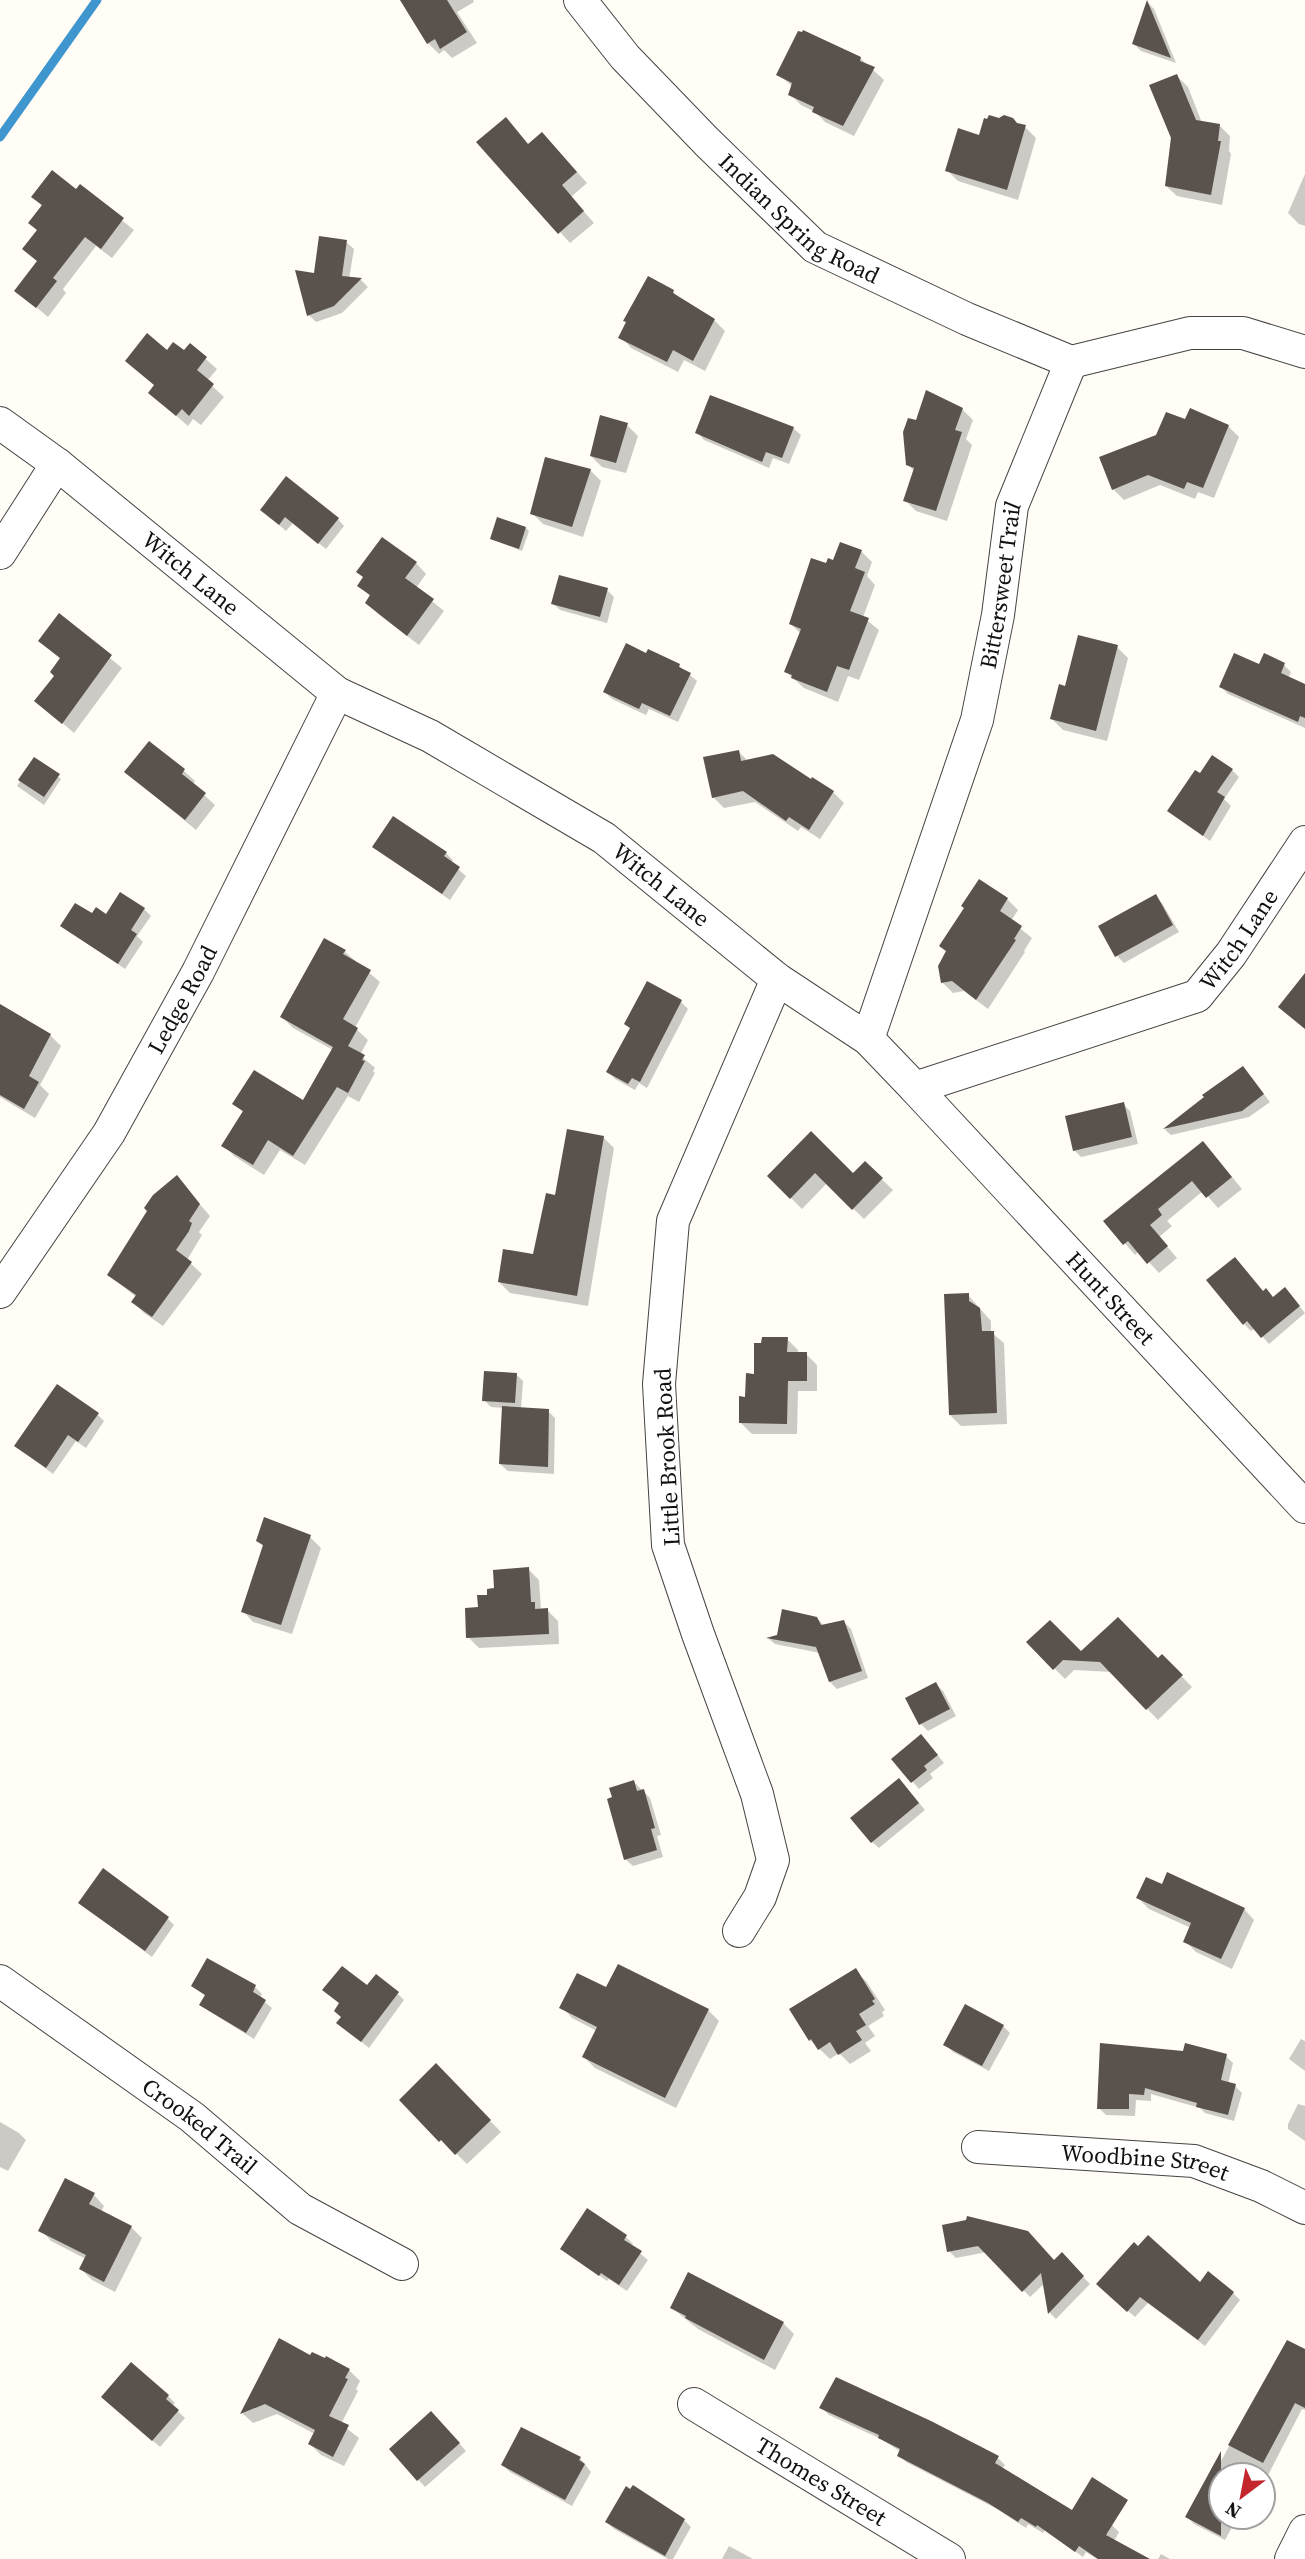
<svg xmlns="http://www.w3.org/2000/svg" width="1305" height="2559" font-family="'Source Serif 4',serif">
<style>
.shadow{fill:#0003}
.lines{fill:none;stroke-linecap:round;stroke-linejoin:round}
.stream{stroke:#3f96cf;stroke-width:9}
.building{fill:#5a524d}
.street-casing{stroke:#444;stroke-width:34}
.street{stroke:#fff;stroke-width:32}
.labels{text-anchor:middle;dominant-baseline:central;stroke-width:7;stroke-linejoin:round;paint-order:stroke}
.street-label{font-size:23px;fill:#111;stroke:#fff}
</style>
<rect width="100%" height="100%" fill="#fffdf5"/>
<!-- shadow -->
<path class="shadow" d="M400,0H473L474,2L457,12L477,43L452,58L444,50L439,54L428,43Z
M1148,3L1154,9L1176,63L1141,51L1134,44Z
M860,58L884,80L854,136L825,122L815,112L801,105L790,94L793,87L778,74Z
M1177,76L1188,87L1202,123L1219,125L1230,136L1229,151L1231,154L1222,205L1177,196L1166,186Z
M1019,126L1025,127L1036,138L1018,200L958,181L947,170L981,137Z
M479,143L553,145L587,183L571,197L594,223L570,243Z
M1305,174V226L1299,224L1288,213Z
M80,187L134,230L112,258L96,246L63,289L66,293L48,317L17,291L39,263L24,249L38,231L43,207L33,197L76,191Z
M346,242L354,249L349,279L361,280L368,287L342,313L316,322L309,315L315,274Z
M673,292L683,301L714,320L725,331L705,371L684,360L678,372L631,348L621,337Z
M191,346L217,369L207,381L224,397L201,425L193,419L188,426L150,393L155,386L167,352L185,353Z
M711,397L793,428L801,435L789,464L773,458L769,468L704,440L697,432Z
M962,409L973,420L966,439L972,445L947,521L916,511L905,500L915,472L908,465L917,422Z
M1186,421L1228,426L1239,437L1214,498L1198,492L1195,499L1160,485L1124,500L1113,489L1157,436Z
M627,425L638,436L626,473L602,467L591,456Z
M590,470L601,481L583,537L543,524L532,513Z
M262,510L338,519L344,526L326,549L293,523L286,531Z
M526,528L529,531L522,551L492,539Z
M861,551L872,562L867,576L875,585L863,617L879,630L859,680L848,676L838,702L804,688L786,672L801,634L791,624L827,566Z
M416,563L426,574L416,588L444,611L419,645L378,614L368,603L371,597L359,585Z
M607,590L614,597L607,623L560,610L553,603Z
M59,616L122,668L74,733L37,701L56,677L61,659L40,641Z
M1117,647L1128,658L1107,741L1063,730L1052,719L1066,688Z
M647,655L679,666L697,681L678,722L649,709L646,715L612,699L605,692Z
M1265,656L1284,665L1291,672L1288,679L1305,687V728L1228,694L1221,687L1260,666Z
M149,744L184,771L195,781L193,785L215,805L196,830L126,772Z
M739,752L748,761L811,782L833,792L844,803L820,839L801,827L798,831L755,802L724,808L713,797Z
M34,759L61,779L44,805L17,786Z
M1232,770L1239,777L1224,799L1231,806L1210,841L1169,811L1200,775Z
M393,818L446,853L453,860L451,863L466,876L450,900L374,846Z
M979,881L1007,899L1018,910L1011,921L1032,938L1024,951L1025,952L988,1009L964,991L953,993L942,982Z
M1155,896L1162,903L1179,932L1124,963L1117,956L1100,927Z
M144,909L151,916L137,936L143,942L125,969L62,926L92,916H106Z
M345,952L380,982L355,1028L368,1040L360,1055L375,1068L373,1071L375,1073L359,1102L348,1096L305,1165L280,1150L264,1175L234,1156L224,1145L244,1113L234,1104L304,1103L333,1050L293,1028L282,1017Z
M648,984L681,1002L688,1009L647,1088L639,1083L635,1090L615,1079L608,1072L631,1029Z
M0,1006L50,1035L61,1046L40,1085L49,1094L35,1118L0,1097Z
M1243,1068L1270,1102L1249,1117L1171,1135L1165,1130Z
M1123,1104L1130,1111L1138,1144L1081,1157L1074,1150Z
M811,1134L853,1176L865,1163L893,1190L864,1219L827,1183L802,1209L769,1176Z
M603,1137L614,1148L588,1306L510,1293L499,1282L534,1256L557,1197Z
M1213,1154L1242,1189L1218,1208L1203,1191L1167,1221L1172,1226L1159,1237L1177,1258L1159,1273L1139,1251L1135,1255L1106,1221Z
M176,1177L210,1216L199,1232L202,1235L187,1260L202,1274L163,1326L144,1313L133,1302L136,1297L109,1275L149,1211Z
M1263,1293L1274,1299L1292,1297L1305,1313L1269,1344L1255,1328L1251,1331L1244,1324Z
M968,1295L991,1321V1332L1004,1343L1007,1424L961,1426L950,1415Z
M787,1339L798,1350V1354H806L817,1365V1391H798L797,1434H752L741,1423L747,1398L756,1376Z
M516,1374L523,1381L521,1409L548,1411L555,1418L554,1474L508,1471L500,1464L503,1408L491,1407L484,1400Z
M97,1414L104,1421L86,1448L76,1441L53,1474L16,1446Z
M310,1537L321,1548L292,1634L253,1622L243,1611L264,1547L258,1541Z
M528,1569L539,1580L541,1610H547L558,1621L559,1644L479,1648L468,1637L480,1609L496,1590Z
M817,1618L824,1626L844,1622L851,1629L868,1678L837,1689L830,1682L820,1653L775,1644L769,1639Z
M1028,1642L1081,1653L1158,1661L1162,1656L1192,1687L1158,1720L1112,1672L1074,1670L1065,1679Z
M936,1684L943,1691L956,1716L928,1731L921,1724Z
M928,1743L944,1763L930,1774L933,1778L919,1789L893,1759Z
M634,1782L650,1798L661,1835L657,1836L663,1857L633,1866L625,1859Z
M906,1787L925,1810L879,1848L872,1842Z
M1163,1886L1244,1909L1254,1920L1232,1969L1196,1952L1185,1941L1191,1928L1149,1909L1138,1898Z
M80,1903L167,1918L174,1925L152,1957Z
M208,1961L255,1987L262,1994L260,1998L272,2008L254,2039L209,2011L202,2004L206,1996L193,1985Z
M855,1971L866,1981L885,2010L882,2012L884,2016L868,2026L875,2036L865,2043L871,2051L850,2064L839,2053L830,2059L810,2040Z
M367,1988L397,1993L404,2000L369,2048L345,2029Z
M607,1990L708,2010L719,2021L676,2108L595,2068L584,2057L597,2031L572,2018L562,2007Z
M1003,2026L1010,2033L989,2071L953,2052L946,2045Z
M1301,2039L1305,2041V2071L1289,2059Z
M1101,2045L1226,2056L1233,2063L1228,2084L1235,2086L1242,2093L1234,2121L1205,2113L1200,2108L1151,2094V2101L1136,2100L1135,2116L1106,2115L1099,2108Z
M436,2066L501,2132L467,2164L401,2100Z
M1298,2104L1305,2106V2141L1288,2129V2124Z
M0,2122L19,2133L26,2140L8,2171L0,2167Z
M94,2195L104,2206L101,2212L131,2227L142,2238L115,2292L92,2280L81,2269L86,2259L51,2241L41,2230Z
M944,2226L1054,2262L1062,2255L1090,2284L1056,2319L1050,2313L1045,2283L1030,2297L987,2252L956,2258L949,2251Z
M626,2237L633,2244L631,2246L648,2260L627,2291L609,2279L607,2281L562,2249Z
M1200,2285L1233,2293L1240,2300L1205,2346L1148,2303L1135,2317L1105,2291Z
M672,2308L783,2323L794,2334L775,2370L698,2329Z
M279,2341L311,2357L326,2361L327,2358L349,2370L360,2381L356,2389L358,2391L341,2424L359,2438L344,2466L321,2455L310,2444L315,2434L277,2414L253,2423L242,2413Z
M1305,2351V2410L1302,2409L1263,2485V2475H1221V2517H1246L1243,2524L1236,2520L1225,2540L1194,2524L1187,2517L1214,2474L1253,2402Z
M168,2396L175,2403L172,2406L185,2418L160,2447L110,2404Z
M822,2408L998,2458L1005,2465L1002,2469L1073,2512L1112,2525L1119,2532L1114,2541L1147,2559H1097L1086,2552L1083,2557L1045,2530L1043,2533L1028,2524L1026,2528L997,2509L906,2462L899,2455L901,2452L881,2439L829,2415Z
M438,2420L466,2451L425,2487L391,2449Z
M580,2458L591,2472L572,2506L510,2472L503,2465Z
M684,2520L691,2527L673,2559H668L614,2529L607,2522Z
M729,2546L753,2559H722Z
M1161,2554L1170,2559H1158Z"/>
<g class="lines">
<!-- stream -->
<path class="stream" d="M0,137L97,0"/>
</g>
<!-- building -->
<path class="building" d="M400,0H447L467,32L440,49L435,39L427,44Z
M1147,0L1171,58L1132,44Z
M803,30L861,57L860,61L875,67L843,126L812,112L814,107L788,95L792,83L776,75L798,31L802,32Z
M1177,74L1196,120L1220,124L1218,141H1221L1211,195L1165,186L1171,138L1149,85Z
M989,115L999,118L1004,115L1013,118L1017,123L1026,125L1007,190L945,171L958,128L979,135L984,118L987,119Z
M506,117L528,144L542,132L577,172L562,185L584,211L558,234L476,142Z
M52,170L76,189L80,184L124,218L101,249L85,237L53,278L57,281L36,308L14,291L37,261L22,249L37,230L28,223L42,205L31,197Z
M319,236L347,240L342,276L362,278L334,306L307,316L295,270L314,273Z
M648,276L674,290L673,293L715,319L693,361L673,350L667,362L618,338L626,322L623,321Z
M147,333L167,350L173,342L184,350L190,343L207,357L197,370L214,384L189,416L182,409L176,416L148,393L154,385L125,361Z
M926,390L963,408L955,430L962,432L936,511L903,501L914,468L906,465L903,432L908,418L916,420Z
M710,395L794,427L782,458L766,452L762,462L695,433Z
M1190,408L1229,425L1203,488L1187,482L1184,489L1148,475L1112,490L1099,457L1156,435L1166,412L1185,419Z
M600,415L628,423L616,463L590,456Z
M545,457L591,469L572,527L530,514Z
M286,476L339,518L318,544L285,517L279,525L260,510Z
M497,517L526,527L519,549L490,539Z
M382,537L417,562L405,578L434,599L407,636L365,603L370,595L357,586L363,577L356,572Z
M840,542L862,550L855,568L865,572L850,611L869,618L849,670L837,666L827,692L791,678L792,675L784,672L801,629L789,624L811,558L826,563L828,558L833,560Z
M559,575L608,588L600,617L551,604Z
M59,613L112,655L62,724L34,701L54,676L50,672L60,658L38,641Z
M1078,635L1118,645L1096,731L1050,719L1059,684L1065,686Z
M626,643L646,653L648,649L680,664L679,667L691,673L670,716L642,703L639,709L603,692Z
M1234,653L1259,664L1264,653L1285,663L1281,673L1305,684V718L1300,716L1298,722L1219,687Z
M149,741L185,769L182,774L206,793L185,820L124,772Z
M739,750L741,761L773,754L811,779L812,777L834,791L809,830L789,817L786,821L743,791L712,798L703,757Z
M1212,755L1233,769L1217,792L1225,797L1203,836L1167,811L1195,770L1200,773Z
M34,757L60,774L44,797L18,780Z
M393,816L447,852L444,856L460,867L442,894L372,847Z
M979,879L1008,898L1000,911L1022,926L1014,939L1016,940L976,1000L952,981L941,983L938,966L946,951L939,946L964,908L961,906Z
M120,892L145,908L131,930L137,934L118,964L60,926L75,903L92,913L96,907L106,914Z
M1156,894L1173,925L1115,957L1098,926Z
M324,938L346,950L343,954L371,970L343,1019L358,1028L348,1046L365,1055L362,1060L365,1061L348,1093L337,1087L293,1156L268,1140L253,1165L221,1146L243,1111L232,1104L254,1070L303,1100L333,1047L280,1017Z
M1305,973V1029L1278,1007Z
M647,981L682,1000L640,1082L632,1078L628,1084L606,1072L630,1028L624,1024Z
M0,1004L51,1034L29,1076L39,1082L24,1109L0,1095Z
M1243,1066L1264,1094L1242,1111L1163,1129L1204,1097L1202,1095Z
M1124,1102L1132,1137L1073,1151L1065,1116Z
M567,1129L604,1136L577,1296L498,1282L503,1249L533,1254L546,1193L555,1195Z
M811,1131L853,1173L865,1161L883,1178L852,1210L815,1173L790,1199L767,1176Z
M1203,1141L1232,1177L1206,1198L1192,1181L1158,1209L1162,1215L1150,1225L1168,1246L1147,1264L1128,1241L1123,1245L1103,1221Z
M177,1175L200,1204L189,1221L192,1223L189,1231L176,1250L192,1262L152,1317L131,1302L136,1295L107,1275L147,1211L144,1208L153,1195Z
M1235,1257L1263,1291L1266,1288L1273,1297L1285,1287L1300,1306L1261,1338L1247,1321L1243,1325L1206,1280Z
M969,1293V1301L980,1308L982,1331H994L997,1413L949,1415L944,1294Z
M762,1337H788L787,1352H807V1381H788L787,1424L739,1423V1396L745,1397L746,1373L754,1374V1343H761Z
M484,1371L517,1373L515,1403L482,1401Z
M57,1384L99,1413L78,1442L68,1435L46,1468L14,1446Z
M502,1406L549,1409L548,1467L499,1464Z
M264,1517L311,1535L281,1625L241,1612L263,1545L256,1541Z
M529,1567L531,1602H535V1609L548,1608L549,1634L466,1638L465,1608L478,1607L477,1595H487V1589L494,1588L493,1570Z
M782,1609L817,1617L821,1625L844,1620L862,1671L829,1682L816,1647L766,1638L777,1635Z
M1118,1617L1158,1658L1162,1654L1183,1675L1146,1710L1100,1662L1063,1660L1053,1670L1026,1642L1050,1620L1081,1651Z
M936,1682L950,1709L919,1725L905,1698Z
M921,1734L938,1755L924,1766L927,1770L911,1783L891,1759Z
M899,1778L919,1803L871,1843L850,1818Z
M634,1780L637,1791L644,1789L655,1828L651,1829L657,1850L624,1860L607,1799L612,1797L609,1788Z
M103,1868L169,1917L145,1951L78,1903Z
M1167,1872L1245,1908L1221,1959L1183,1942L1191,1923L1136,1898L1146,1877L1162,1884Z
M207,1958L256,1985L253,1992L266,2000L246,2033L199,2005L205,1995L191,1986Z
M618,1964L709,2009L665,2098L582,2057L597,2027L559,2008L577,1973L606,1987Z
M342,1966L367,1985L376,1974L399,1992L361,2042L336,2023L341,2017L334,2011L339,2003L322,1990Z
M856,1968L875,1999L872,2001L875,2004L859,2014L866,2025L856,2031L862,2040L838,2055L830,2042L818,2050L811,2039L809,2041L789,2009Z
M965,2004L1004,2025L982,2066L943,2045Z
M1100,2043L1183,2051L1185,2043L1227,2054L1221,2080L1236,2084L1228,2115L1196,2107L1197,2103L1145,2088L1144,2095L1129,2094V2109H1097Z
M436,2063L491,2120L455,2155L441,2140L439,2142L399,2100Z
M65,2178L95,2193L89,2204L132,2226L104,2282L79,2269L86,2255L38,2231Z
M587,2208L627,2235L624,2240L642,2251L619,2285L601,2273L599,2276L560,2249Z
M967,2216L1028,2231L1054,2260L1062,2252L1084,2276L1048,2314L1041,2273L1022,2292L978,2246L947,2252L942,2225L966,2220Z
M1148,2235L1200,2282L1208,2271L1234,2292L1198,2340L1140,2297L1127,2312L1096,2284L1134,2242L1138,2246Z
M688,2272L784,2322L764,2360L685,2318L686,2316L670,2308Z
M279,2338L310,2355L312,2352L325,2358L326,2356L350,2369L345,2378L348,2379L329,2416L349,2425L333,2457L308,2444L315,2430L265,2404L240,2414Z
M1287,2340L1305,2349V2408L1295,2403L1263,2463L1228,2445Z
M131,2362L169,2395L166,2399L179,2410L152,2441L101,2397Z
M836,2377L931,2421L999,2456L995,2463L1072,2510L1092,2477L1128,2500L1106,2535L1150,2559H1098L1079,2546L1075,2552L1037,2525L1036,2527L1021,2518L1018,2522L988,2503L897,2456L900,2449L878,2438L879,2435L819,2408Z
M431,2411L460,2443L417,2481L389,2449Z
M521,2427L581,2457L579,2460L585,2464L565,2500L501,2465Z
M1221,2451V2536L1185,2517Z
M633,2485L685,2519L665,2556L605,2522L626,2486L630,2489Z"/>
<g class="lines">
<defs>
<g id="street">
<path id="s1" d="M580,0L625,57L707,142L815,247L967,319L1071,362"/>
<path d="M1071,362L1190,333H1243L1305,352"/>
<path id="s2" d="M0,423L57,464L337,693L430,736L604,838L777,979L868,1039L915,1088L1197,996L1231,954L1305,842"/>
<path d="M0,553L57,464"/>
<path id="s3" d="M868,1039L977,720L998,615L1012,506L1071,362"/>
<path id="s4" d="M915,1088L1305,1507"/>
<path id="s5" d="M0,1292L109,1133L198,972L337,693"/>
<path d="M739,1931L760,1897L773,1860L757,1794L698,1634L668,1545L659,1384L673,1221L777,979"/>
<path id="s6" d="M0,1981L192,2117L300,2209L402,2264"/>
<path id="s7" d="M978,2147L1194,2161L1261,2186L1305,2208"/>
<path id="s8" d="M694,2404L949,2559"/>
<path d="M1291,2559L1305,2531"/>
</g>
</defs>
<!-- street casing -->
<use href="#street" class="street-casing"/>
<!-- street -->
<use href="#street" class="street"/>
</g>
<g class="labels">
<!-- street labels -->
<g class="street-label">
<text stroke="none"><textPath href="#s1" startOffset="312">Indian Spring Road</textPath></text>
<text stroke="none"><textPath href="#s2" startOffset="243">Witch Lane</textPath></text>
<text stroke="none"><textPath href="#s3" startOffset="474">Bittersweet Trail</textPath></text>
<text stroke="none"><textPath href="#s2" startOffset="810">Witch Lane</textPath></text>
<text stroke="none"><textPath href="#s2" startOffset="1503">Witch Lane</textPath></text>
<text stroke="none"><textPath href="#s5" startOffset="345">Ledge Road</textPath></text>
<text stroke="none"><textPath href="#s4" startOffset="287">Hunt Street</textPath></text>
<text transform="translate(667 1457) rotate(-93)">Little Brook Road</text>
<text stroke="none"><textPath href="#s6" startOffset="247">Crooked Trail</textPath></text>
<text stroke="none"><textPath href="#s7" startOffset="168">Woodbine Street</textPath></text>
<text stroke="none"><textPath href="#s8" startOffset="149">Thomes Street</textPath></text>
</g>
</g>
<!-- north arrow -->
<g transform="translate(1242 2496) rotate(212)"><circle r="33" fill="#ffffff" stroke="#a0a0a0" stroke-width="2"/>
<path d="M0-5L12 26L0 18L-12 26Z" fill="#c4262e"/>
<text y="-10" font-size="19" font-weight="bold" text-anchor="middle" fill="#111111">N</text>
</g>
</svg>
